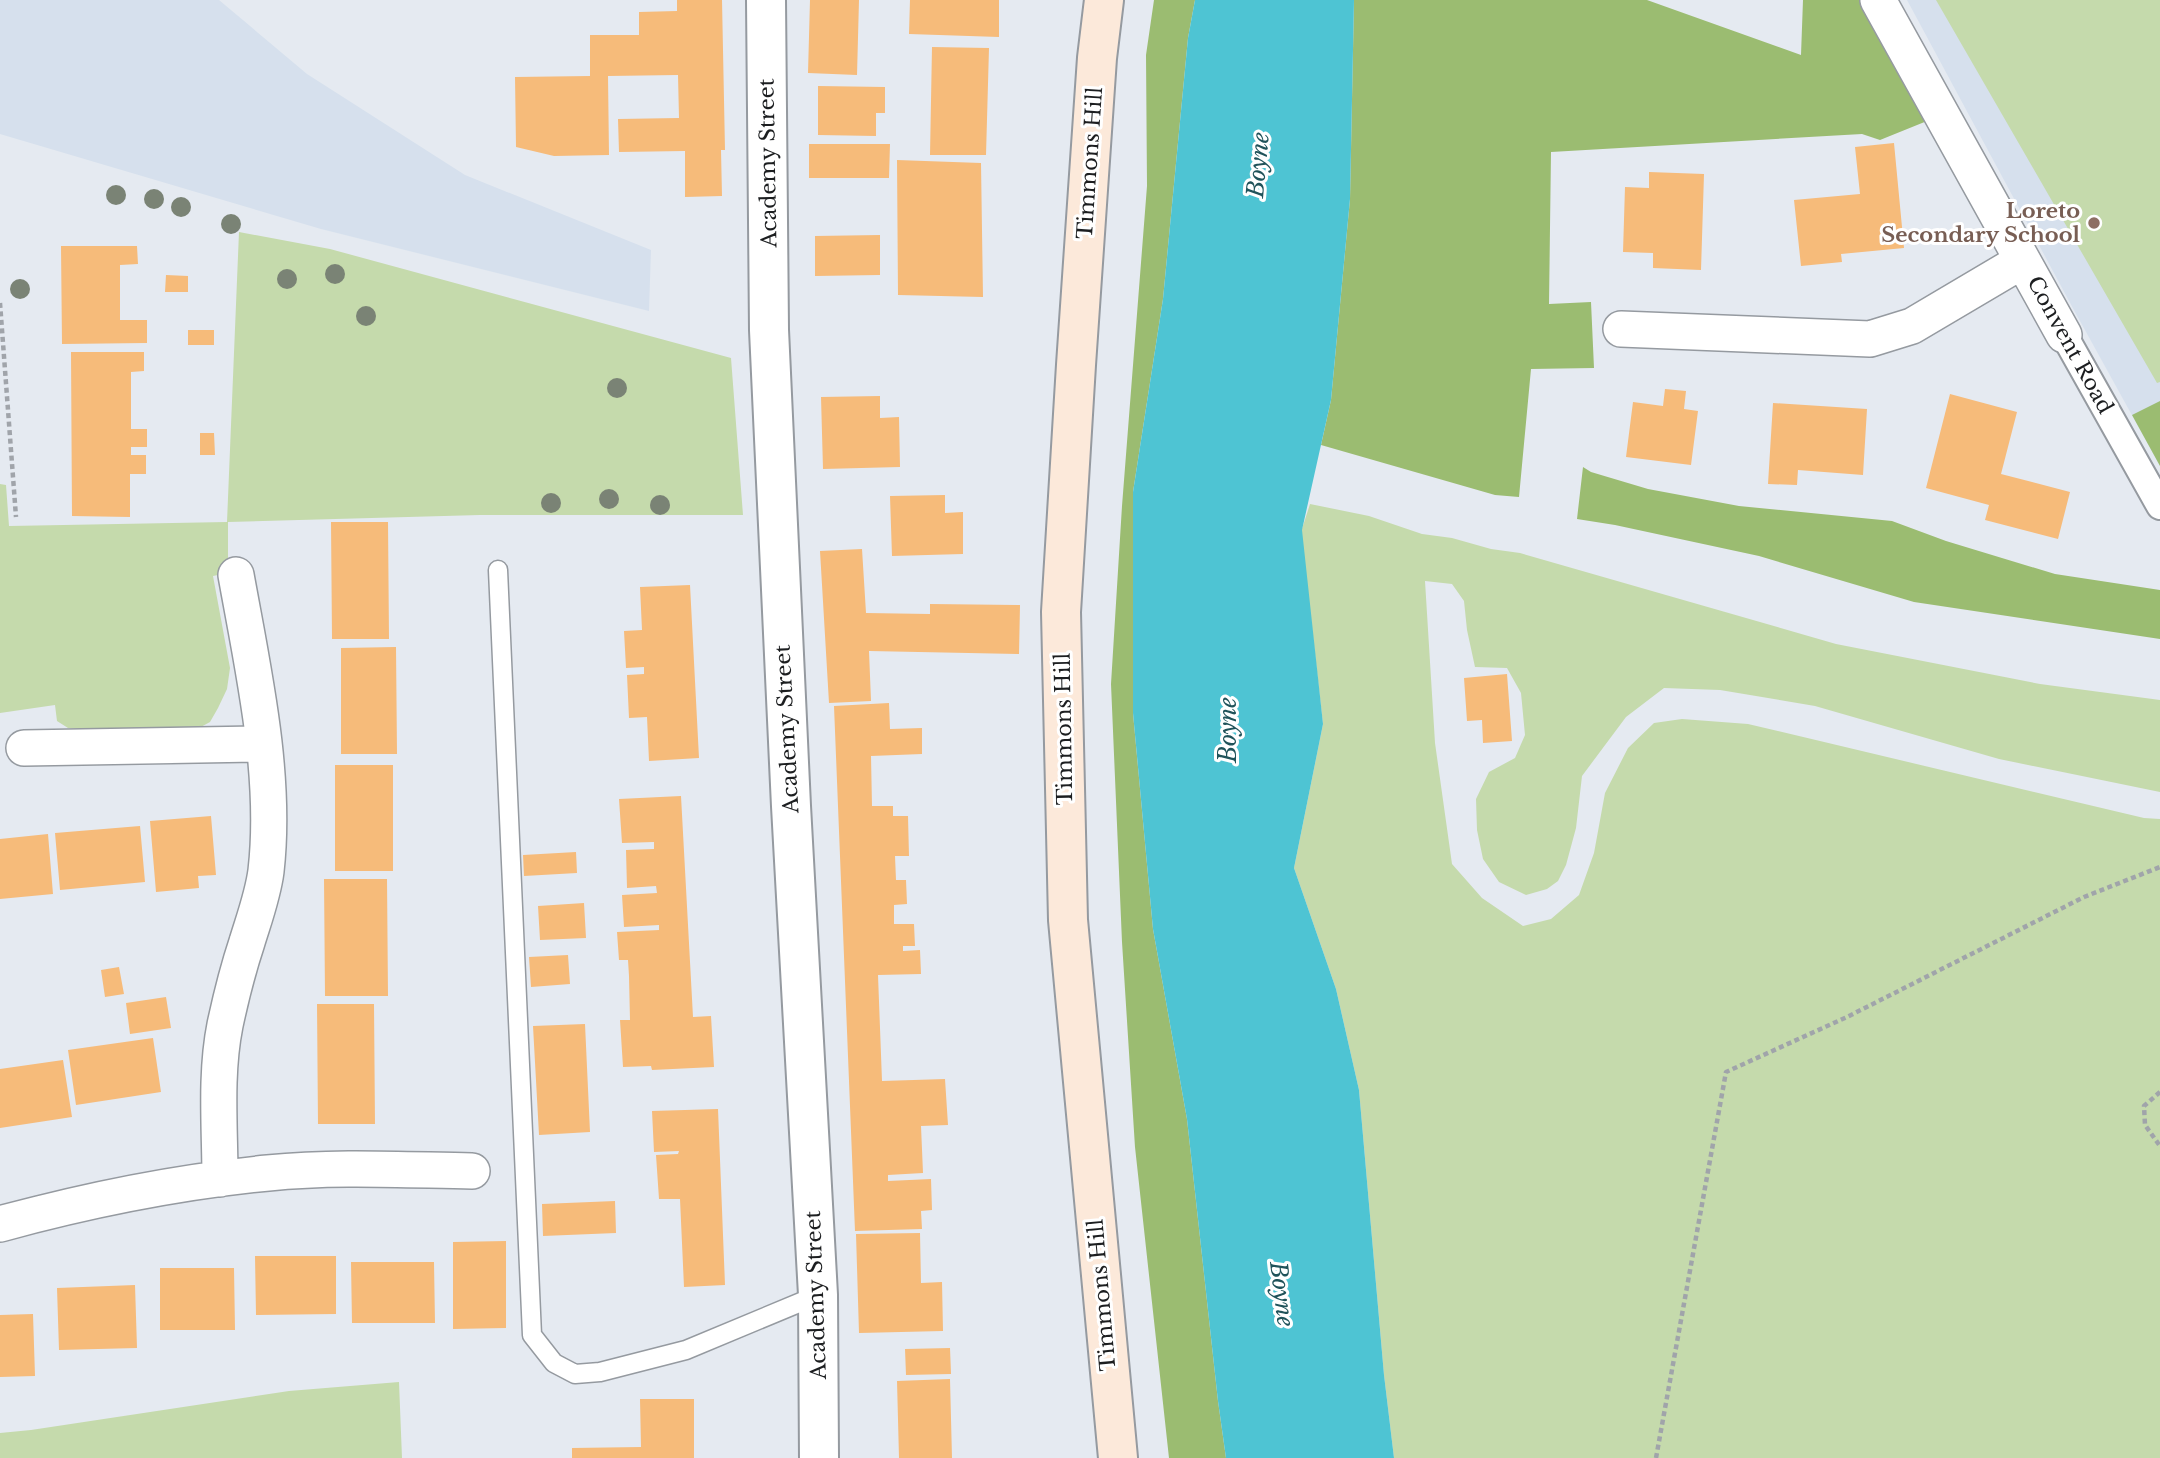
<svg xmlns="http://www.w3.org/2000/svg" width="2160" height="1458" font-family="'Libre Baskerville',serif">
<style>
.built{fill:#d6e0ed}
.green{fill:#c5daac}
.forest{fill:#9bbc71}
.water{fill:#4ec4d3}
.building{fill:#f6bb7a}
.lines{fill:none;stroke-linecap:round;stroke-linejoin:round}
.service-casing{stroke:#959aa0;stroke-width:21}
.pedestrian-casing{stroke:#959aa0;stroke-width:30}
.minor-casing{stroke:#959aa0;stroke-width:38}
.tertiary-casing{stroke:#959aa0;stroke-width:42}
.secondary-casing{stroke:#959aa0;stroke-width:42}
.path{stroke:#a0a4aa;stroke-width:4.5;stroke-dasharray:5 3.5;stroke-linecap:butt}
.service{stroke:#fff;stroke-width:18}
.pedestrian{stroke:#fff;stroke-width:26}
.minor{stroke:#fff;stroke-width:35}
.tertiary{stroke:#fff;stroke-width:38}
.secondary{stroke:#fce9da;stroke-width:38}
.tree{fill:#7a8375}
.education-dot{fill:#8d6e63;stroke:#fff;stroke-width:2.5}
.labels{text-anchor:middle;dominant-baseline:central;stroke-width:6;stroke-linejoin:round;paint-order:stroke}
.street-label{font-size:21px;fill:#1c1e20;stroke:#fff}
.education-label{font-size:21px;font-weight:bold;fill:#785e54;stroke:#fff;text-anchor:end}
.water-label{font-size:23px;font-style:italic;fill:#20535a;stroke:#fff}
</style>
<rect width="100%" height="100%" fill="#e5eaf1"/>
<!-- built -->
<path class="built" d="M0,0H219L307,74L465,175L651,250L649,311L321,229L0,134Z
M1907,0H2160V466L2075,312Z"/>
<!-- green -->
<path class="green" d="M1936,0H2160V382L2157,383Z
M239,232L330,249L731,358L743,515H480L228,522V573L213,576L230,668L227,689L218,708L210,722L199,728L91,730L68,728L57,721L55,705L0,713V484L6,485L9,526L227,522Z
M1310,504L1369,516L1422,534L1452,538L1491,549L1520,553L1836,644L2040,684L2160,700V792L1999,759L1815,706L1720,690L1664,688L1626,717L1582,776L1576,828L1566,865L1558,881L1547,889L1526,895L1499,882L1483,859L1477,830L1476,799L1489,772L1515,758L1525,735L1521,693L1507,668L1475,667L1467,630L1464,601L1452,584L1425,581L1435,743L1452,864L1482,898L1523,926L1551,919L1579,895L1594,853L1605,793L1628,748L1654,723L1682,719L1748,724L2144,818L2160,819V1458H1394L1384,1375L1359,1090L1336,989L1294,868L1323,724L1301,532Z
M399,1382L402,1458H0V1433L31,1430L289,1391Z"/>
<!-- forest -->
<path class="forest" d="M1154,0H1195L1188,38L1163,299L1133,492V713L1153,929L1187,1119L1218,1401L1226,1458H1169L1135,1147L1122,942L1111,684L1122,506L1147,186L1146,55Z
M1354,0H1647L1801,55L1803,0H1861L1927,121L1880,140L1862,134L1551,152L1549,304L1591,302L1594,368L1531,369L1519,497L1495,495L1321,445L1331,400L1350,199Z
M2160,401V466L2132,415Z
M1583,467L1591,472L1648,489L1739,506L1892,521L1946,541L2055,574L2160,590V639L1914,602L1759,556L1615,525L1577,519Z"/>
<!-- water -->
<path class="water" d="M1195,0H1354L1350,199L1331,400L1302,530L1323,724L1294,868L1336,989L1359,1090L1384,1375L1394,1458H1226L1218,1401L1187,1119L1153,929L1133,713V492L1163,299L1188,38Z"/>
<!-- building -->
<path class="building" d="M677,0H722L725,150H721L722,196L685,197V151L619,152L618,119L679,118L678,75L608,76L609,155L554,156L516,147L515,77L590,76V35H639V12L677,11Z
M810,0H859L857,75L808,73Z
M910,0H999V37L909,34Z
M932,47L989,48L986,155H930Z
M818,86L885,87V113H876V136L818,135Z
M1894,143L1904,248L1841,254L1842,262L1801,266L1794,200L1860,194L1855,147Z
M809,144H890L889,178H809Z
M897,160L981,163L983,297L898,295Z
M1649,172L1704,174L1701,270L1653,268V253L1623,252L1625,187L1649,188Z
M880,235V275L815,276V236Z
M61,246H137L138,264L120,265V320H147V343L62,344Z
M166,275L188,276V292H165Z
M188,330H214V345H188Z
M71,352H144V371L131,372V429H147V447H131V455H146V474H130V517L72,516Z
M1665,389L1686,391L1684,409L1698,411L1691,465L1626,457L1633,402L1663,406Z
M1950,394L2017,412L2001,474L2070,492L2058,539L1985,520L1989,505L1926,488Z
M880,396V418L899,417L900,467L823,469L821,397Z
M1773,403L1867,409L1863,475L1798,470L1797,485L1768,484Z
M200,433H214L215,455H200Z
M945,495V513L963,512V554L892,556L890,496Z
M331,522H388L389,639H332Z
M862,549L866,613L930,614V604L1020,605L1019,654L869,651L871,701L829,703L820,551Z
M690,585L699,758L649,761L647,717L629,718L627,675L644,674V667L626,668L624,631L642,630L640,587Z
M396,647L397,754H341V648Z
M1507,674L1512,741L1483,743L1482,720L1467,721L1464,678Z
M889,703L890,729L922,728V754L871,756L872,806H893V816H908L909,856H895L896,880H906L907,904L894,905V924H914L915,946H903V951L920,950L921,974L878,975L882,1081L945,1079L948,1125L921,1126L923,1173L888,1175V1181L931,1179L932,1210L921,1211L922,1229L855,1231L834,706Z
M335,765H393V871H335Z
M681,796L693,1017L711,1016L714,1067L652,1070L651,1066L623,1067L620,1020H630L629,976L628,960H619L617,932L659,930V925L624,927L622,895L657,893L656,886L627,888L626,850L654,849V842L622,843L619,799Z
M211,816L216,875L198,876L199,888L156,892L150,821Z
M140,826L145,882L60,890L55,833Z
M48,834L53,894L0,899V839Z
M576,852L577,873L524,876L523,855Z
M324,879H387L388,996H325Z
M584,903L586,938L540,940L538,906Z
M568,955L570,984L531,987L529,957Z
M119,967L124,994L105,997L101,970Z
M166,997L171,1028L130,1034L126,1003Z
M317,1004H374L375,1124H318Z
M585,1024L590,1132L539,1135L533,1026Z
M153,1038L161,1092L76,1105L68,1050Z
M63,1060L72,1117L0,1128V1069Z
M718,1109L725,1285L684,1287L680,1199H659L656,1155L678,1154L679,1151L654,1152L652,1111Z
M615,1201L616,1233L543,1236L542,1204Z
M920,1233L921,1283L942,1282L943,1331L859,1333L856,1234Z
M506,1241V1328L453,1329V1242Z
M255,1256H336V1314L256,1315Z
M351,1262H434L435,1323H352Z
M160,1268H234L235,1330H160Z
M135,1285L137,1348L59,1350L57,1288Z
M33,1314L35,1376L0,1377V1315Z
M950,1348L951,1374L906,1375L905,1349Z
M950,1379L952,1458H899L897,1381Z
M640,1399H694V1458H572V1448L641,1447Z"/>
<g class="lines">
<defs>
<path id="service" d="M498,570L532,1335L554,1363L575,1374L600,1372L686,1350L818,1295"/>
<path id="pedestrian" d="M2064,335L2160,506"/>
<path id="minor" d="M1878,0L2064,335
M1621,329L1870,339L1912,326L2022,261
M24,748L263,744
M220,1179C220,1128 215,1075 225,1025C231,997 238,969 247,942C254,919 263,895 266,871C277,775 253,669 236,575
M0,1224C88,1200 177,1182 268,1173C336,1166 405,1170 472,1171"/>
<path id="tertiary" d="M766,0L769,330L791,806L818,1295L819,1458"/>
<path id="secondary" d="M1104,0L1097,58L1076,365L1061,612L1068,920L1118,1458"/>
</defs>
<!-- service casing -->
<use href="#service" class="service-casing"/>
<!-- pedestrian casing -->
<use href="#pedestrian" class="pedestrian-casing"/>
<!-- minor casing -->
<use href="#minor" class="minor-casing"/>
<!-- tertiary casing -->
<use href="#tertiary" class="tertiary-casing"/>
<!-- secondary casing -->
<use href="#secondary" class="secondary-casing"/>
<!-- path -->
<path class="path" d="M0,303L16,517
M2160,1092L2144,1106L2145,1125L2160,1146
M1656,1458L1726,1072L1847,1017L2084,897L2160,867"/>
<!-- service -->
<use href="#service" class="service"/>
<!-- pedestrian -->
<use href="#pedestrian" class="pedestrian"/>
<!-- minor -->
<use href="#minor" class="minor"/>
<!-- tertiary -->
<use href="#tertiary" class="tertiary"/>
<!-- secondary -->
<use href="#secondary" class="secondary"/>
</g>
<!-- trees -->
<g class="tree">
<circle cx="116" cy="195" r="10"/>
<circle cx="154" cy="199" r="10"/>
<circle cx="181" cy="207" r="10"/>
<circle cx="231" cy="224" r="10"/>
<circle cx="335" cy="274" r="10"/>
<circle cx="287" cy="279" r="10"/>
<circle cx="20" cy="289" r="10"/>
<circle cx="366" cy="316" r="10"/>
<circle cx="617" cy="388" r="10"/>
<circle cx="609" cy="499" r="10"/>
<circle cx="551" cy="503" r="10"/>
<circle cx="660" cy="505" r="10"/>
</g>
<!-- markers -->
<circle class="education-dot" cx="2094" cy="223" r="7"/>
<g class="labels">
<!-- street labels -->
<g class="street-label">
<text transform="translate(768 163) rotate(-91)">Academy Street</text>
<text transform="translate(1090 163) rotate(-86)">Timmons Hill</text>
<text transform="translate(2070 345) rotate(61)">Convent Road</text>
<text transform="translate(787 729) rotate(-93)">Academy Street</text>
<text transform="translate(1064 729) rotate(-91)">Timmons Hill</text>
<text transform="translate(816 1295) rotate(-92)">Academy Street</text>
<text transform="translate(1102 1295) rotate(-95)">Timmons Hill</text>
</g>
<!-- education labels -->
<g class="education-label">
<text x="2080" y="211">Loreto<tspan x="2080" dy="24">Secondary School</tspan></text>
</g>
<!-- water labels -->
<g class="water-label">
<text transform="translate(1258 165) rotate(-85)">Boyne</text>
<text transform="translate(1228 730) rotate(-90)">Boyne</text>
<text transform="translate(1282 1294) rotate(83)">Boyne</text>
</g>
</g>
</svg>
